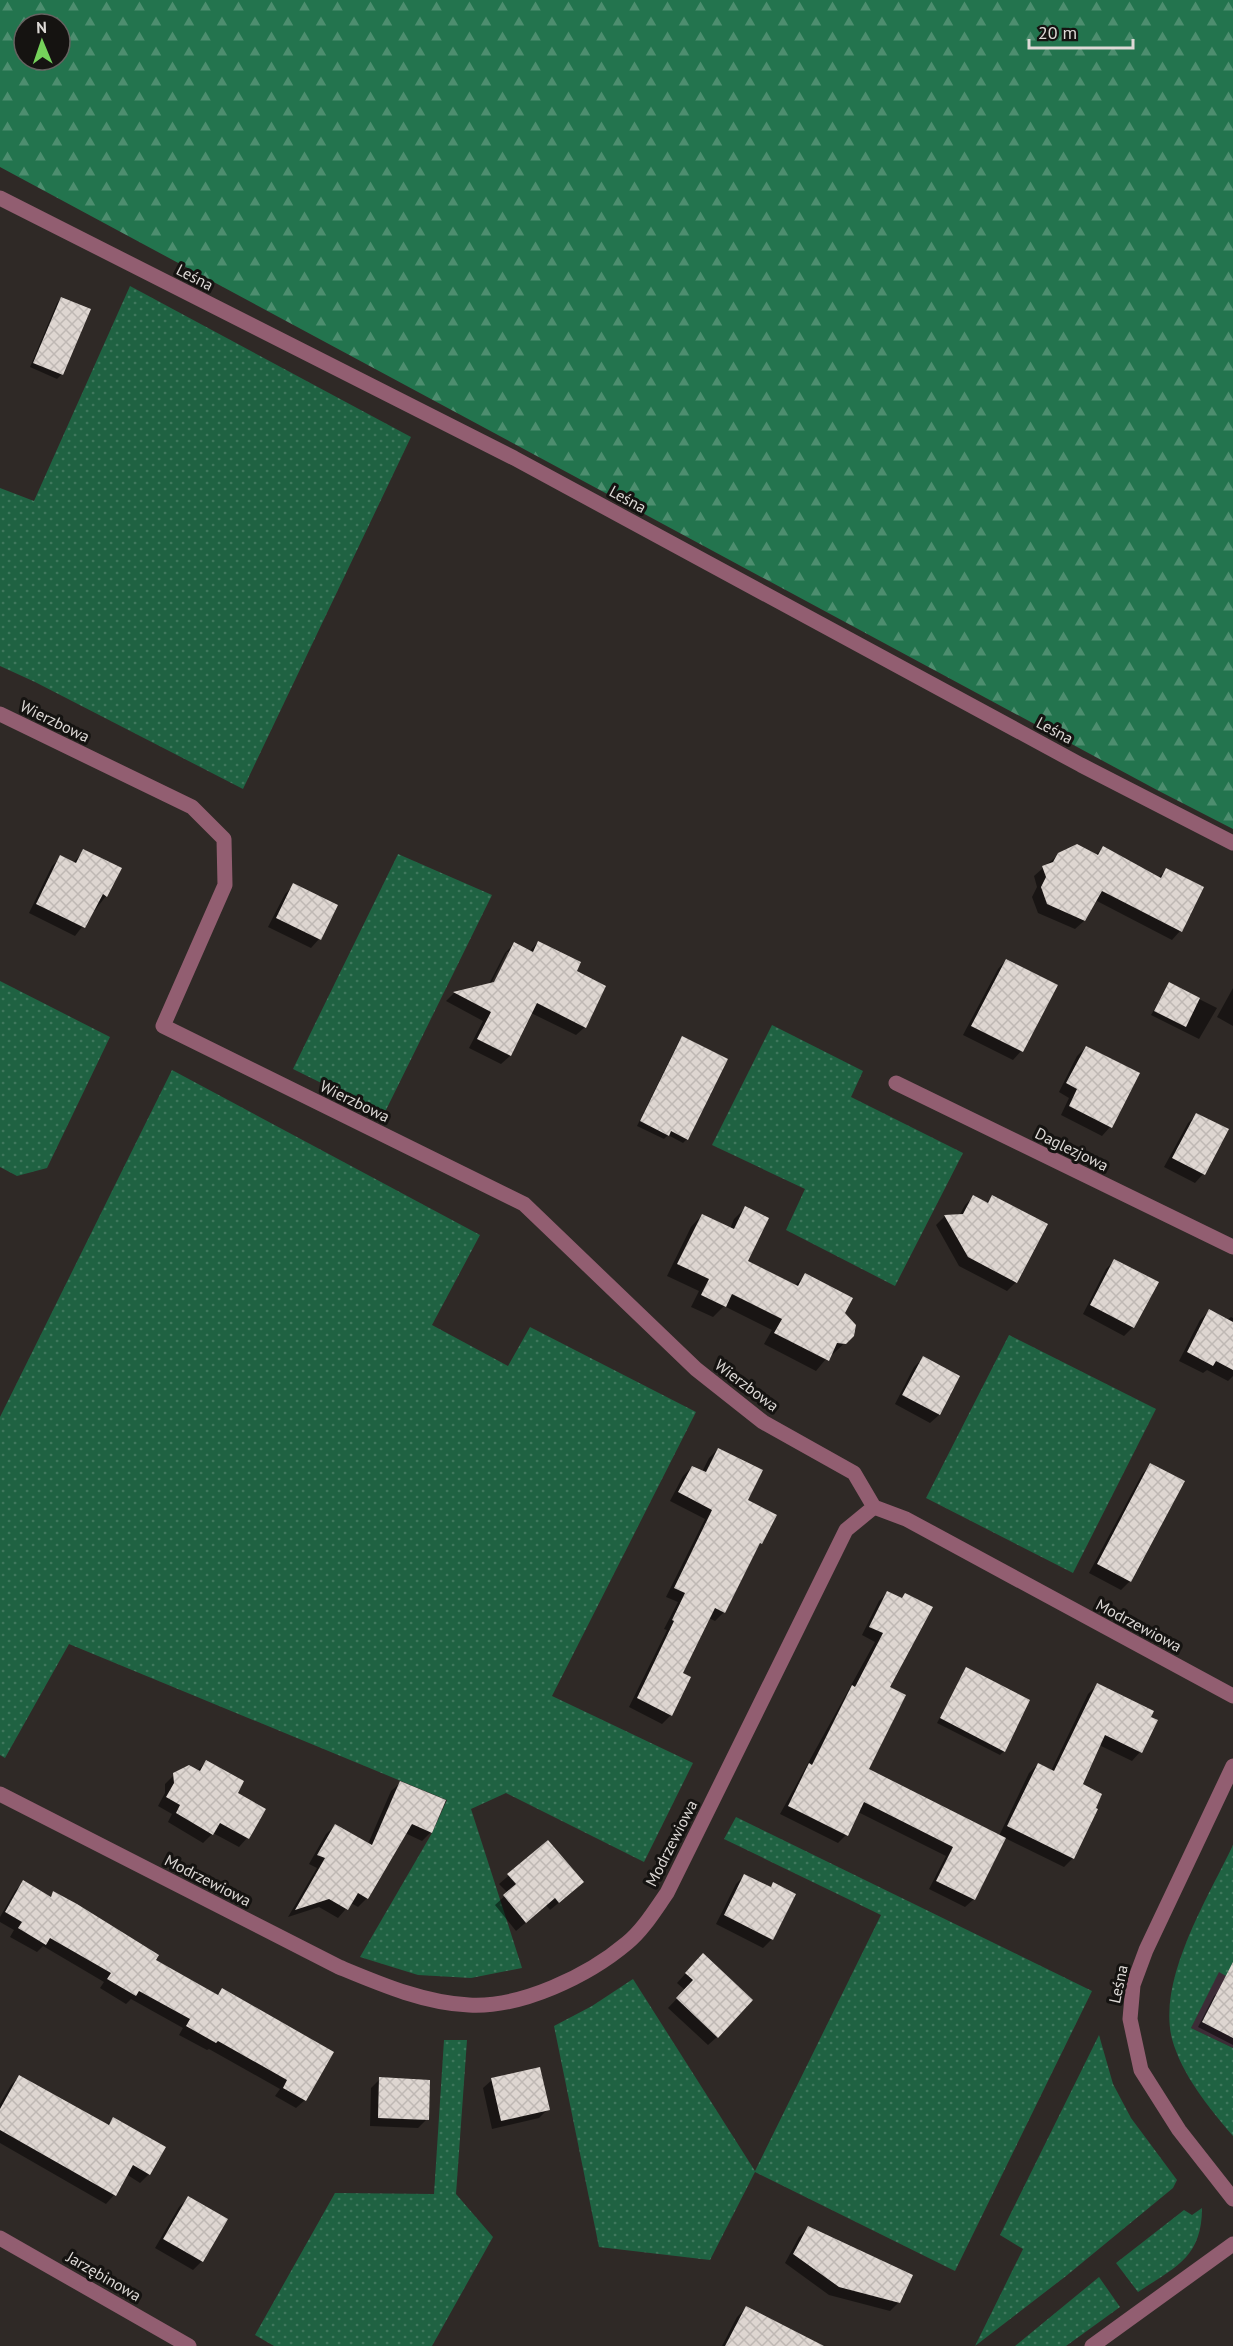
<svg xmlns="http://www.w3.org/2000/svg" width="1233" height="2346" font-family="'PT Sans',sans-serif">
<style>
.commercial{fill:#3d2c37}
.grass{fill:url(#grass-dots)}
.forest{fill:url(#forest-firs);fill-rule:evenodd}
.shadow{fill:#0007;fill-rule:evenodd}
.building{fill:url(#building-cross-hatch)}
.lines{fill:none;stroke-linecap:round;stroke-linejoin:round}
.minor{stroke:#925e71;stroke-width:15}
.labels{text-anchor:middle;dominant-baseline:central;stroke-width:6;stroke-linejoin:round;paint-order:stroke}
.street-label{font-size:16px;fill:#ddd9d6;stroke:#151311}
</style>
<defs>
<pattern id="grass-dots" width="8" height="8" patternUnits="userSpaceOnUse" patternTransform="scale(1.5)"><rect width="8" height="8" fill="#1f6242"/><path d="M2 2h.1M6 6h.1" fill="none" stroke="#3f785d" stroke-width="1.8" stroke-linecap="round"/></pattern>
<pattern id="forest-firs" width="22" height="20" patternUnits="userSpaceOnUse" patternTransform="scale(1.5)"><rect width="22" height="20" fill="#23744e"/><path d="M5 1l3.5 6h-7zM16 11l3.5 6h-7z" fill="#4d8e6f"/></pattern>
<pattern id="building-cross-hatch" width="8" height="8" patternUnits="userSpaceOnUse" patternTransform="scale(1.5)"><rect width="8" height="8" fill="#ded6d1"/><path d="M0 0l8 8M0 8l8-8" fill="none" stroke="#bfb8b4"/></pattern>
</defs>
<rect width="100%" height="100%" fill="#2f2926"/>
<!-- commercial -->
<path class="commercial" d="M1219,1971L1233,1980V2048L1191,2028Z"/>
<!-- grass -->
<path class="grass" d="M130,286L411,437L243,789L35,682L0,666V488L34,501Z
M398,854L492,895L384,1114L293,1069Z
M0,981L110,1037L47,1168L17,1176L0,1167Z
M772,1025L863,1071L851,1097L963,1153L895,1286L786,1230L805,1189L712,1145Z
M172,1070L480,1235L432,1325L508,1366L530,1327L696,1412L552,1696L693,1763L644,1862L506,1793L471,1809L522,1968L471,1978L418,1975L360,1957L432,1833L447,1800L69,1644L5,1758L0,1755V1417Z
M1009,1335L1156,1409L1073,1573L926,1498Z
M736,1817L1092,1991L955,2271L755,2172L710,2260L599,2247L554,2026L592,2006L633,1979L755,2171L881,1915L724,1839Z
M1233,1845V1963L1226,1976L1219,1972L1191,2028L1233,2048V2136C1209,2108 1182,2075 1172,2039C1157,1979 1208,1898 1233,1845Z
M1099,2035L1113,2084L1131,2118L1177,2180L1173,2188L1066,2276L975,2346L1023,2249L1000,2235Z
M444,2040H467L456,2194L493,2237L432,2346H274L255,2335L335,2193L434,2194Z
M1202,2208C1202,2258 1175,2267 1138,2292L1116,2263L1184,2210L1192,2215Z
M1099,2277L1120,2307L1066,2346H1015Z"/>
<!-- forest -->
<path class="forest" d="M0,0H1233V829L1157,790L0,167ZM24,24H60V60H24Z"/>
<!-- shadow -->
<path class="shadow" d="M61,299L89,310L61,375L57,379L30,367L57,303Z
M1103,848L1158,878L1166,870L1180,931L1172,940L1095,900L1084,921L1075,929L1038,913L1032,897L1037,887L1034,876L1043,868L1059,854L1096,855Z
M84,851L106,896L75,936L29,913L52,866L61,857L73,863Z
M294,885L319,939L311,948L268,927L285,894Z
M538,942L575,971L585,1027L576,1035L531,1013L510,1056L501,1064L469,1048L483,1021L446,1001L454,993L489,984L505,953L514,944L529,952ZM507,952H510L492,989L489,988Z
M1006,960L1056,986L1021,1051L1013,1060L963,1035L998,969Z
M1169,984L1217,1008L1199,1039L1151,1015Z
M1233,988V1026L1217,1017Z
M683,1037L687,1139L683,1143L668,1135L664,1139L637,1126L679,1041Z
M1086,1047L1110,1127L1102,1136L1061,1115L1069,1098L1059,1092L1077,1056Z
M1197,1114L1227,1129L1203,1174L1195,1183L1164,1167L1188,1123Z
M973,1197L986,1203L992,1197L1016,1282L1007,1291L959,1266L936,1225L945,1216H959L965,1205Z
M745,1208L746,1262L795,1286L805,1275L843,1313L853,1335L833,1354H830L816,1371L764,1344L772,1330L724,1306L713,1317L691,1307L699,1291L667,1276L691,1227L702,1215L730,1229L734,1219Z
M1115,1260L1133,1327L1124,1336L1083,1314L1106,1269Z
M1209,1311L1227,1320L1231,1317L1233,1318V1376L1228,1381L1207,1370L1203,1373L1179,1361L1200,1320Z
M923,1358L958,1377L939,1415L930,1423L895,1404L914,1367Z
M718,1449L746,1501L775,1515L760,1544L755,1549L724,1612L715,1621L709,1618L681,1674L671,1715L662,1724L629,1707L667,1630L664,1629L678,1602L666,1597L705,1519L670,1501L683,1476L692,1467L702,1472L709,1458Z
M1151,1465L1130,1581L1121,1590L1089,1573L1142,1474Z
M887,1593L888,1688L867,1770L999,1836L1029,1773L1038,1764L1051,1771L1088,1694L1097,1685L1140,1752L1132,1761L1099,1745L1081,1785L1096,1810L1073,1858L1064,1867L1005,1838L974,1899L965,1907L929,1889L946,1856L858,1812L846,1835L838,1843L780,1814L875,1642L862,1635L879,1601Z
M966,1669L1004,1751L1000,1755L937,1723Z
M207,1761L236,1793L264,1810L247,1838L239,1847L213,1833L203,1843L168,1822L172,1814L158,1806L165,1793V1784L174,1775L197,1771Z
M400,1783L431,1832L422,1841L405,1833L367,1898L358,1907L351,1903L338,1918L319,1907L288,1917L317,1868L309,1864L326,1834L335,1826L368,1844L391,1791Z
M548,1842L573,1891L550,1910L546,1905L516,1931L495,1905L508,1893L499,1884Z
M745,1875L770,1888L774,1884L772,1939L763,1948L716,1924L736,1884Z
M23,1882L49,1897L54,1893L154,1961L217,1996L222,1990L305,2100L296,2108L275,2096L280,2089L209,2049L207,2050L179,2035L183,2028L131,1999L126,2004L100,1988L104,1982L43,1946L37,1952L10,1937L14,1930L0,1922V1917L15,1891Z
M694,1964L717,2037L708,2045L668,2008L685,1990L677,1983Z
M1219,1991L1233,1998V2045L1198,2027L1214,1996Z
M20,2076L107,2125L113,2119L149,2174L140,2183L126,2174L114,2195L106,2204L0,2143V2104L11,2085Z
M380,2079L427,2119L418,2128L370,2126L371,2088Z
M492,2080L548,2109L539,2118L492,2129L483,2088Z
M188,2198L226,2219L202,2261L193,2270L155,2248L179,2207Z
M808,2228L899,2302L890,2311L829,2295L785,2263L799,2237Z
M746,2308L802,2346H722L737,2317Z"/>
<!-- building -->
<path class="building" d="M61,297L91,309L63,375L33,363Z
M1077,844L1098,855L1103,846L1161,878L1166,868L1204,887L1182,932L1102,891L1085,921L1047,904L1041,887L1046,877L1042,866L1053,862L1058,853Z
M83,849L122,868L107,897L103,894L85,928L36,904L60,855L76,863Z
M293,883L338,905L321,940L276,918Z
M538,941L581,962L577,971L606,986L586,1028L537,1003L511,1056L477,1039L491,1012L453,992L494,982L514,942L533,952Z
M1006,959L1058,985L1023,1052L971,1026Z
M1169,982L1200,998L1186,1027L1154,1011Z
M682,1036L728,1059L688,1140L671,1131L669,1136L640,1121Z
M1086,1046L1140,1073L1112,1128L1069,1106L1077,1089L1066,1083Z
M1196,1113L1229,1129L1205,1175L1172,1158Z
M973,1195L988,1203L992,1195L1048,1224L1017,1283L968,1257L944,1215L963,1214Z
M745,1206L769,1218L748,1261L798,1286L805,1273L853,1298L845,1313L856,1325L854,1336L846,1344L837,1343L829,1361L774,1333L782,1319L732,1294L726,1307L701,1295L709,1279L677,1264L702,1214L734,1229Z
M1114,1259L1159,1282L1134,1328L1090,1305Z
M1209,1309L1233,1322V1370L1216,1361L1213,1366L1187,1352Z
M923,1356L960,1376L940,1415L902,1395Z
M718,1448L763,1470L748,1500L777,1515L762,1544L760,1543L725,1613L715,1608L683,1673L691,1677L672,1716L637,1698L674,1621L672,1620L685,1593L674,1588L712,1510L678,1492L692,1466L706,1472Z
M1150,1463L1185,1481L1131,1582L1097,1564Z
M887,1591L902,1598L905,1593L933,1607L890,1687L906,1695L869,1769L1006,1838L975,1900L936,1881L953,1847L864,1802L848,1836L788,1806L809,1763L812,1765L852,1685L855,1687L883,1633L869,1627Z
M966,1667L1030,1700L1005,1752L940,1718Z
M1097,1683L1154,1711L1151,1717L1158,1720L1142,1753L1105,1735L1083,1784L1102,1794L1096,1808L1098,1809L1074,1859L1007,1826L1038,1763L1054,1771Z
M206,1760L244,1781L238,1793L266,1809L249,1839L220,1823L213,1835L176,1813L180,1805L166,1797L174,1783L173,1773L189,1765L200,1771Z
M400,1781L446,1800L432,1833L412,1824L368,1899L358,1893L348,1910L329,1899L295,1910L325,1858L317,1855L335,1824L372,1845Z
M548,1840L584,1882L559,1903L555,1898L526,1923L503,1895L516,1884L507,1874Z
M744,1874L771,1887L773,1882L796,1894L773,1940L724,1915Z
M23,1880L51,1897L53,1891L77,1904L159,1955L156,1960L218,1995L222,1988L334,2052L306,2101L283,2088L287,2080L218,2041L216,2043L186,2026L190,2019L139,1991L136,1996L107,1979L111,1973L50,1938L46,1945L18,1928L22,1922L5,1912Z
M703,1953L753,2000L718,2038L676,1998L693,1980L685,1973Z
M1233,1962V2038L1202,2022Z
M540,2067L550,2110L501,2121L491,2078Z
M19,2075L109,2125L113,2117L166,2147L150,2175L133,2165L116,2196L0,2130V2109Z
M379,2077L430,2080L429,2120L378,2118Z
M188,2196L228,2219L203,2262L163,2239Z
M808,2226L913,2275L900,2303L839,2287L793,2254Z
M746,2306L824,2346H725Z"/>
<g class="lines">
<!-- minor -->
<path class="minor" d="M0,198L514,458L1081,765L1233,843
M0,714L192,807L224,839L225,885L163,1026L524,1204L696,1369L763,1422L854,1473L874,1507
M896,1083L1233,1247
M874,1507L906,1519L1233,1696
M1233,1766L1146,1950L1133,1985L1130,2019L1141,2070L1179,2130L1233,2199
M0,1794L339,1967C380,1984 424,2003 469,2005C521,2008 588,1976 627,1943C643,1930 655,1910 667,1893L846,1530L874,1507
M0,2238L189,2346
M1092,2346L1233,2244"/>
</g>
<g class="labels">
<!-- street labels -->
<g class="street-label">
<text transform="translate(195 277) rotate(27)">Leśna</text>
<text transform="translate(628 499) rotate(29)">Leśna</text>
<text transform="translate(55 721) rotate(26)">Wierzbowa</text>
<text transform="translate(1055 730) rotate(28)">Leśna</text>
<text transform="translate(355 1101) rotate(26)">Wierzbowa</text>
<text transform="translate(1072 1149) rotate(26)">Daglezjowa</text>
<text transform="translate(747 1385) rotate(37)">Wierzbowa</text>
<text transform="translate(1139 1625) rotate(28)">Modrzewiowa</text>
<text transform="translate(671 1843) rotate(-63)">Modrzewiowa</text>
<text transform="translate(208 1880) rotate(27)">Modrzewiowa</text>
<text transform="translate(1118 1984) rotate(-78)">Leśna</text>
<text transform="translate(104 2276) rotate(30)">Jarzębinowa</text>
</g>
</g>
<!-- north arrow -->
<g transform="translate(42 42) rotate(358)"><circle r="28" fill="#151311" stroke="#656260" stroke-width="1.5"/>
<path d="M0-4.5L10 22L0 15L-10 22Z" fill="#75d25b"/>
<text y="-9" font-size="16" font-weight="bold" text-anchor="middle" fill="#ddd9d6">N</text>
</g>
<!-- scale -->
<path d="M1029 39v9h104v-9" fill="none" stroke="#ddd9d6" stroke-width="3"/>
<text x="1038" y="39" font-size="18" fill="#ddd9d6" stroke="#151311" stroke-width="4.5" paint-order="stroke">20 m</text>
</svg>
